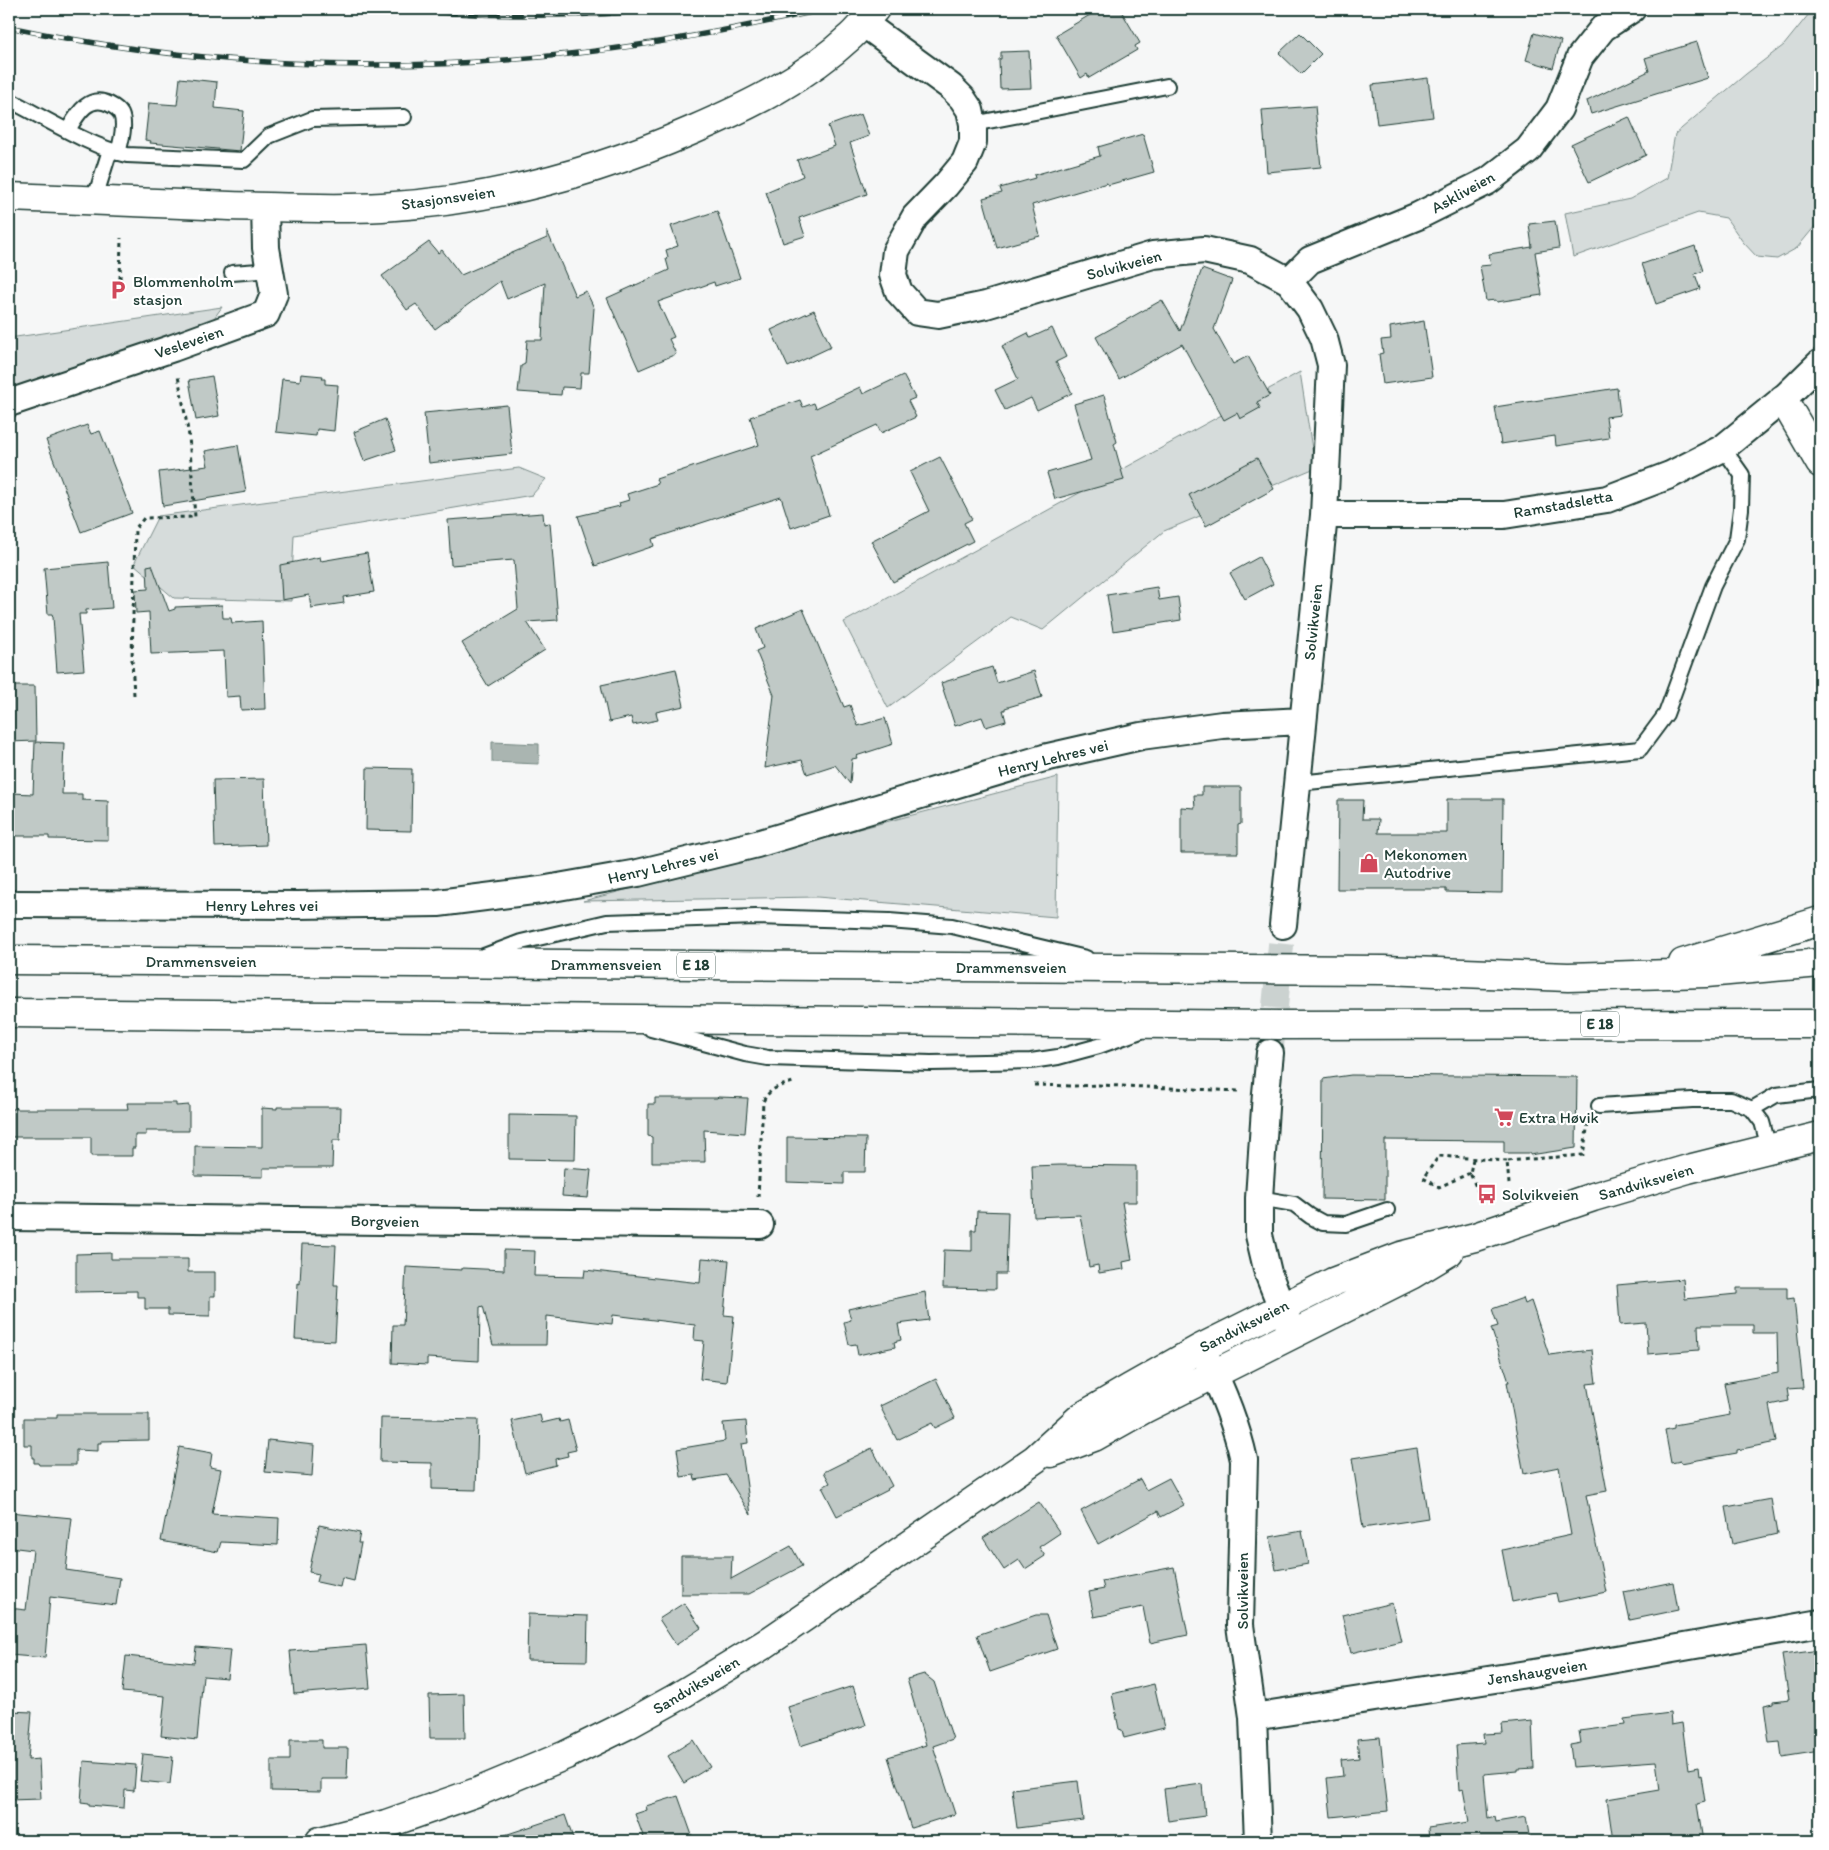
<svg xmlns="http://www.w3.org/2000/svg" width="1829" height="1850" font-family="Itim,sans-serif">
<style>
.green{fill:#d6dcdb;stroke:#7a8c88}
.water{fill:#aab5b1;stroke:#72857f}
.building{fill:#c0c9c6;stroke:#1f3d34}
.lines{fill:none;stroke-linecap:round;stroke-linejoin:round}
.minor-tunnel{stroke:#cbd2d0;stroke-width:26;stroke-dasharray:26 13;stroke-linecap:butt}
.service-casing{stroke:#1f3d34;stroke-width:18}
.minor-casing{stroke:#1f3d34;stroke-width:30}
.secondary-casing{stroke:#1f3d34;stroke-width:31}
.trunk-casing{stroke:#1f3d34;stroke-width:31}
.path{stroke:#1f3d34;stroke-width:3;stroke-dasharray:4 4;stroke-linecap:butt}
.service{stroke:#fff;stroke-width:14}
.minor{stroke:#fff;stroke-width:26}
.secondary{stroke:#fff;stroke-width:28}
.trunk{stroke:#fff;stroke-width:28}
.rail-casing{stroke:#1f3d34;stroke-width:5.5}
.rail{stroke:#fff;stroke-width:4;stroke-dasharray:11;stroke-linecap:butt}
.labels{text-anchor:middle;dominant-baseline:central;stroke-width:4.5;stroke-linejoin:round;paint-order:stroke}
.shield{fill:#fff;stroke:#627771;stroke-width:1}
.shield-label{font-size:15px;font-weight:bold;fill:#1f3d34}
.street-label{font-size:16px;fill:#1f3d34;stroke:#fff}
.poi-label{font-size:16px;fill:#1f3d34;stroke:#fff;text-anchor:start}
</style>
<rect width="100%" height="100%" fill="#f6f7f7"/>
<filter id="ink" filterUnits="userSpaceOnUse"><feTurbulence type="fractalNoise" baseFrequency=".02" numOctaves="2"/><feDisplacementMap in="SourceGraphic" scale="10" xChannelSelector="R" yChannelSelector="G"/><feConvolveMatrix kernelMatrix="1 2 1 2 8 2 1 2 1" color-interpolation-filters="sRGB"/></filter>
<g filter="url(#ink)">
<!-- green -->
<path class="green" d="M1813,9H1820V220L1797,248L1777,259L1757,257L1743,242L1726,218L1698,213L1573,257L1565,213L1630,199L1667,178L1675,134L1746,74L1784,45Z
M222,307L199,339L9,397V338Z
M1300,372L1315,468L1164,531L1043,630L1011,617L888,708L844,622Z
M519,468L546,479L532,495L294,535L291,601L174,598L134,564L158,516Z
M1058,777L1056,917L817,897L583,901Z"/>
<!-- water -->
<path class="water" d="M492,742L539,744V764L492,762Z"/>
<!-- building -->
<path class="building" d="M1100,9H1120L1140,43L1135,46L1137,50L1089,78L1087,74L1081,78L1056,35Z
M1300,33L1321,54L1301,74L1279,53Z
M1534,33L1561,41L1553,68L1526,60Z
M1697,42L1708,78L1591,114L1587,101L1649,71L1645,58Z
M1029,51L1031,88L1000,89L999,59H1001V52Z
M180,78L217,82L215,108L244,111L240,151L150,143L151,141L145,140L149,103L177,105Z
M1428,78L1433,117L1377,124L1372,85Z
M1315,106L1321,167L1267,172L1262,110Z
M861,114L869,136L850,143L867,194L799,218L805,236L783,243L766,192L803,176L797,160L835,146L828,126Z
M1629,117L1646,155L1589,182L1571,144Z
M1143,134L1154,172L1108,185L1107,183L1032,205L1040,236L997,248L983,198L1002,193L1000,188L1035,178L1034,175L1100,156L1098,147Z
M717,211L740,278L715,286L714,282L658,302L674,337L669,339L676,354L639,370L607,298L669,270L666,259L668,257L666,250L678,246L671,226Z
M1555,221L1559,248L1535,252L1542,295L1497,302L1496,300L1486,301L1480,266L1491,265L1489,254L1532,247L1529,224Z
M547,231L575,296L586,291L594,308L589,373H581L580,388L562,387L561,395L518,392L521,366L525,364L527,340H542L545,283L507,299L500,281L435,329L416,304L407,310L382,276L429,242L438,253L442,250L461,275L547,238Z
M1695,246L1703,271L1695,274L1700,289L1656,304L1642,264Z
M1202,269L1232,280L1214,329L1233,364L1248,356L1270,395L1257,402L1260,408L1240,419L1237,413L1224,420L1182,344L1119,379L1096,337L1162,300L1180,331Z
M814,310L831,347L788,367L771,330Z
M1424,321L1432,377L1383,384L1379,354L1383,353L1381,340L1391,339L1390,327Z
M1052,328L1066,357L1056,362L1072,393L1037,410L1031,398L1005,410L995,390L1018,379L1002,346L1028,333L1030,338Z
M301,374L323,376L322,379H325V384L338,385L334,431L317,429L316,436L276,432L282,379L300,381Z
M903,375L915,398L908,401L916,417L881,433L877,425L810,456L829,515L791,528L781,497L652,539L654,546L595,566L578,516L620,506L619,503L629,500L627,494L658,484L656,479L759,445L750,417L800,400L803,407L814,403L816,408L860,387L863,394Z
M212,376L219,416L196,420L189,380Z
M1617,388L1620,415L1606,417L1609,438L1556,446L1555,436L1501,444L1495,407Z
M1104,395L1117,442L1114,444L1124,480L1055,499L1047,473L1091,460L1074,404Z
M507,405L512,454L429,463L424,413Z
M385,419L396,450L364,461L354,432Z
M87,425L91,434L100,431L132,513L81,532L46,440Z
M238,445L246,492L163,506L159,472L208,466L205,451Z
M940,457L972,519L964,523L973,541L893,582L871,541L929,511L910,472Z
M1257,458L1274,489L1206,526L1189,495Z
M543,513L544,524L550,523L558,620L527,622L545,650L488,686L462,643L518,609L514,560L451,565L448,520Z
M367,553L374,592L343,597L344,603L311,608L309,595L282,600L280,565L320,557L321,561Z
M1259,557L1273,584L1245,599L1230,573Z
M108,562L112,608L86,610V614H79L84,670L57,672L53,617L52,614H48L44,568Z
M152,565L169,611L175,609V607L222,605L223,618H231L232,623L262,621L265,709L241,710L240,696L226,697L224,651L151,654L149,612L136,613L135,590L148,589L147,566Z
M1157,587L1159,600L1178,597L1181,620L1113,631L1107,595Z
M803,609L844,707L850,705L858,726L885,718L893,744L856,756L857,758L852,759L850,784L835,765L807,774L802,760L765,768L774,695L756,651L763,648L756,629Z
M992,667L997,683L1034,671L1042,697L1005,708V710H1003L1006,721L986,727L982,717L955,726L941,683Z
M676,669L684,706L656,712L658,720L633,725L631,717L609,722L601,685Z
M9,686H35L36,741L9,742Z
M35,742L64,743L62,794H82V800L108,801V840L49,839V836H12V793L33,794Z
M367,768L412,769L411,831L366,830Z
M264,779L266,845L215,847L213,780Z
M1202,787H1241V824L1238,825V853H1181V807L1195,808L1194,795H1202Z
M1447,799H1503L1502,893L1446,892V889H1337L1338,800H1363L1362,819H1379L1378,833H1447Z
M1351,1075L1577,1077L1576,1148L1530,1155V1153H1504V1141L1385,1140V1200L1322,1199L1323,1079Z
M718,1097L748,1098L745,1133L704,1130L705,1162H652V1137L648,1136V1104H655V1098H717Z
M127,1103H176V1106L189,1105V1131H146V1135H135V1148H132V1156H91V1137H9V1109H128Z
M277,1107H341L340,1140H333L332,1168H263V1177L195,1176V1146L262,1147V1108L277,1109Z
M509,1115L576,1116L575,1160L509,1159Z
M787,1137L866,1138L865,1172H844V1184L787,1182Z
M1060,1165L1136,1166V1202H1122L1132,1260L1123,1262L1124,1269L1099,1273L1098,1265L1089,1267L1080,1215L1034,1217L1032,1166Z
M564,1168L591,1170L588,1198L562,1196Z
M977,1211L1008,1212L1006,1274H996V1289L943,1288L944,1250L972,1251V1230H976Z
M302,1244L336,1245L334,1285H338L335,1341L295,1339L298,1283L300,1284Z
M504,1250L535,1251L534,1276L584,1277L585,1270L700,1283L702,1258L729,1260L724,1315L734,1316L727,1382L700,1379L704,1341L694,1340L695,1325L613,1315L612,1324L547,1316L546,1345H493L483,1306L480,1307L479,1361L427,1358V1365L392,1363L393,1325H403L406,1267L462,1270V1268L504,1270Z
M111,1253V1259H188V1272H215V1296H210V1316L168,1315V1309H145V1297H137V1291L76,1292V1254Z
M1683,1279L1685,1299L1737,1294V1288H1787V1299L1794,1298L1803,1388L1787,1389L1789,1401L1769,1405L1776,1442L1737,1450V1453L1681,1463V1461L1671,1463L1665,1430L1674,1428V1425L1730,1415L1724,1383L1778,1373L1777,1333H1753V1325H1698L1699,1350L1648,1354L1646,1323L1620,1325L1617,1285Z
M925,1292L929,1320L898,1324L901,1340L894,1342L895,1347L858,1355L856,1344L849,1345L844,1322L851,1320L848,1309Z
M1523,1298L1525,1304L1531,1301L1549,1355L1592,1350L1596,1383L1587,1384L1607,1491L1586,1495L1606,1592L1558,1602L1556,1593L1512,1602L1502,1550L1571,1535L1559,1467L1524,1474L1507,1382H1509L1491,1328L1498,1326L1492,1309Z
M936,1379L955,1418L935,1428L932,1423L897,1440L880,1406Z
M57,1414H149V1440L101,1441V1443H98V1451L76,1450V1465H39L38,1463H34V1458H32V1445H24V1418H57Z
M540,1415L542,1423L559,1419L560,1422L568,1420L576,1450L567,1452L568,1456L555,1459L556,1465L525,1473L512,1421Z
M381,1418L478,1420L476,1490L432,1489V1463L380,1462Z
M746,1421L748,1443L741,1444L751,1515L726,1475L695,1480L694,1475L681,1477L677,1449L725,1441L723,1423Z
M268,1440L314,1445L312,1476L265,1472Z
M179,1447L212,1453L210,1467L221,1469L212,1514L279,1518L278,1545L221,1542L218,1552L161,1541Z
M872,1448L892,1486L887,1489L888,1490L837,1516L822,1487L830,1483L824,1472Z
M1417,1448L1428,1518L1363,1528L1352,1458Z
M1169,1478L1184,1505L1161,1517L1158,1511L1098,1544L1081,1511L1140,1479L1146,1490Z
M1771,1499L1777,1534L1733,1544L1726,1507Z
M1039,1502L1060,1533L1039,1547L1045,1556L1025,1569L1019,1560L1004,1570L983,1538Z
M9,1512L72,1518L66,1570L120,1578L116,1605L50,1597L45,1658L9,1655V1608L26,1610L33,1550L9,1547Z
M319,1525L360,1533L358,1543H361L354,1581L342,1578L340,1587L317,1582L319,1574L309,1572Z
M1302,1531L1308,1564L1276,1570L1270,1537Z
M791,1546L802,1566L749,1594H681V1556H732L731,1579Z
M1174,1567L1188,1635L1150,1643L1143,1607L1094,1617L1089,1592L1104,1589L1102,1581Z
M1673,1582L1678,1610L1630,1620L1624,1592Z
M684,1603L701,1628L676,1645L659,1619Z
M1392,1603L1401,1641L1351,1653L1342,1615Z
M528,1614L588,1616L587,1661L527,1660Z
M1036,1615H1046L1057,1649L990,1672L977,1635Z
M366,1645L370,1688L294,1694L290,1651Z
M196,1647L230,1650L227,1678L203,1676L197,1740L161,1736L165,1696L122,1692L126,1656L194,1663Z
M1820,1650V1751L1782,1757L1780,1742L1769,1743L1764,1705L1774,1703V1701L1789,1699L1782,1655Z
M924,1674L934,1682L953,1739L933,1746L955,1814L911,1828L888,1757L926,1745L907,1679Z
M1154,1684L1164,1728L1124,1738L1122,1730L1119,1729L1112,1694Z
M853,1686L866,1725L800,1746L788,1707Z
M464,1694L465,1738H430L429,1695Z
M9,1711L32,1712L28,1760L39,1759L41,1799L9,1800Z
M1670,1713L1671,1725L1682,1723L1688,1769L1698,1767L1699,1776L1701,1775L1705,1802L1697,1804L1703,1841H1613L1607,1799L1660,1790L1656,1761L1573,1767L1570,1745L1581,1743L1579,1731L1625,1725L1624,1719Z
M1532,1721L1534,1768L1517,1769V1771L1484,1774L1488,1819L1495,1817L1496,1822L1526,1817L1530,1841H1429L1428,1828L1469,1822L1463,1789L1459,1790L1456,1745L1484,1743L1483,1734L1503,1733L1502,1724Z
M1380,1737L1388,1811L1331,1817L1327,1778L1343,1776L1341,1760L1359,1758L1357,1739Z
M290,1740H322V1748H348L347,1779H321V1792L271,1791V1760H290Z
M693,1740L710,1767L684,1783L668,1756Z
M143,1754L173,1757L170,1784L140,1781Z
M84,1761L136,1765L134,1791L125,1790L124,1808L89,1805V1803L81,1802Z
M1078,1781L1083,1820L1017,1828L1012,1789Z
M1202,1784L1205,1816L1168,1821L1164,1789Z
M678,1796L694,1841H645L635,1814L647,1810L646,1806Z
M565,1815L574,1841H500L499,1837Z"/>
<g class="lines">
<!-- minor-tunnel -->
<path class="minor-tunnel" d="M1271,1047L1283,925"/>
<defs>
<path id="service" d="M9,100C45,118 89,146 127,155L244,160L269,136L312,119L404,117
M973,124L1167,86
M68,130C77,115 88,94 109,104C113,106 119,110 121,114C126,125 121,142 118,153
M94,201L110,150
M232,273L271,270
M1298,783L1640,749L1666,714L1713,586L1737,539L1741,509L1742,475L1723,448
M484,956L521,942L607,922L756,917L889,921L952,926L1086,958
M651,1029L745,1054L768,1058L931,1063L1031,1061L1058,1057L1099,1046L1141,1031
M1599,1106L1692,1100H1731L1752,1109L1762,1122L1769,1148
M1752,1109L1776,1095L1820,1090
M1259,1198L1294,1204L1310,1216L1323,1223L1346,1224L1387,1210"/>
<path id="minor" d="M863,23L951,87L962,98L970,110L973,124V142L965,162L946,185L915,217L896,251L893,275L899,292L917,312L938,315L986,305L1153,255L1204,250L1250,260L1289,281L1310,309L1324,338L1331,365L1324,515L1283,925
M1289,281L1310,260L1418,216L1488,181L1528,150L1559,109L1580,57L1603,28L1632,9
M9,403L173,348L266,314L274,294L266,248L265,207
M1324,515H1504L1607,499L1670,475L1723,448L1783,399L1820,363
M9,904L297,905L438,903L541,890L638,873L757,844L1044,758L1141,736L1222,725L1303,721
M1270,1053L1266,1093L1259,1198V1235L1268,1273L1290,1328
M9,1217L760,1225
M1205,1355C1222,1389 1236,1423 1244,1460L1240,1625L1253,1717L1258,1841
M1253,1717L1565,1668L1820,1623"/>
<path id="secondary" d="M9,197C82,200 156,203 230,206C281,207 331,210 382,207C489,201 595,173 693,130C749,106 806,78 851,36C860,28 867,18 875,9
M1051,1453L1094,1437L1144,1409L1411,1275L1449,1252
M320,1841L386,1824L480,1791L566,1755L629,1724L674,1699L765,1644L1035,1459L1081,1417L1130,1388L1201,1348L1333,1282L1401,1256L1475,1237L1593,1197L1688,1169L1820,1136"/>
<path id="trunk" d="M1783,399L1820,463
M9,960L1384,970L1568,977L1706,973L1820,963
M1683,963L1820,921
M9,1013L1279,1025L1820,1024"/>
</defs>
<!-- service casing -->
<use href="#service" class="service-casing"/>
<!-- minor casing -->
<use href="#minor" class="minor-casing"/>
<!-- secondary casing -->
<use href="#secondary" class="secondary-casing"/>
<!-- trunk casing -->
<use href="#trunk" class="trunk-casing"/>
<!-- path -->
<path class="path" d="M120,279L121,238
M134,695L132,660L135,529L144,518L195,517L189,436L178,376
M1034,1085L1075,1086L1099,1085L1240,1091
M1473,1159L1470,1173L1479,1194
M1470,1173L1439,1187L1423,1178L1439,1156L1507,1161
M1509,1184L1507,1161L1583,1155L1588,1123
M758,1197L763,1102C769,1088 780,1086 793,1082"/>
<!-- service -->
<use href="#service" class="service"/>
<!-- minor -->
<use href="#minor" class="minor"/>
<!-- secondary -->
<use href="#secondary" class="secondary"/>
<!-- trunk -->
<use href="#trunk" class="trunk"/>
<defs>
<path id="rail" d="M369,9C466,14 565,20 662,9
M9,27C192,66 383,75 569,54C655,45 741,28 825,9"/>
</defs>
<!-- rail casing -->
<use href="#rail" class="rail-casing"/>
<!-- rail -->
<use href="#rail" class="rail"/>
</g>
</g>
<!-- icons -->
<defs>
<symbol id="parking-bare" viewBox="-9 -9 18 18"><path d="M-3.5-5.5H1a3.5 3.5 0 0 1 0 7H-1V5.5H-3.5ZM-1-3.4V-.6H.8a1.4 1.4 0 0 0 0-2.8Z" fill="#d1495b" stroke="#fff" stroke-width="2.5" paint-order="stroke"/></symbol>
<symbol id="shop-bare" viewBox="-9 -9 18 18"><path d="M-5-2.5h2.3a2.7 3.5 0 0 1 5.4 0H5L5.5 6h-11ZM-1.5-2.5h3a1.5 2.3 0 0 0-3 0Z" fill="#d1495b" stroke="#fff" stroke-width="2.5" paint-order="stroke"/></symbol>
<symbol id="supermarket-bare" viewBox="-9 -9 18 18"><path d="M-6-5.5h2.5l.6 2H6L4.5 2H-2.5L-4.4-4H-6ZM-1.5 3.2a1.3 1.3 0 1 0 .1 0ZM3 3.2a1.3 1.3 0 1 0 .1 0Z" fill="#d1495b" stroke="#fff" stroke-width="2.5" paint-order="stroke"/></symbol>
<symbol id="bus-bare" viewBox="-9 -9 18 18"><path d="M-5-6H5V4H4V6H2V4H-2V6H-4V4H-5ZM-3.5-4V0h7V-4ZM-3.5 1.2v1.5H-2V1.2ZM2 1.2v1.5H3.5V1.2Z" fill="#d1495b" stroke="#fff" stroke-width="2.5" paint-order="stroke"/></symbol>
</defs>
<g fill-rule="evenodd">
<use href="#parking-bare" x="104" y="276" width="28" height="28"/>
<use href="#shop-bare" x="1355" y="849" width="28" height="28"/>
<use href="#supermarket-bare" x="1490" y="1103" width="28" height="28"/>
<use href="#bus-bare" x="1473" y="1180" width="28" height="28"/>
</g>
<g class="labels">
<!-- shield labels -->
<g class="shield">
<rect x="677" y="952.5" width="38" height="25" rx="4"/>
<rect x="1581" y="1011.5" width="38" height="25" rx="4"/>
</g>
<g class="shield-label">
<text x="696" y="965">E 18</text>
<text x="1600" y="1024">E 18</text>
</g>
<!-- street labels -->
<g class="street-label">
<text transform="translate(1463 192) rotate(-29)">Askliveien</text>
<text transform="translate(448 198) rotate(-8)">Stasjonsveien</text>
<text transform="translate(1124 265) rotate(-15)">Solvikveien</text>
<text transform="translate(189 342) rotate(-19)">Vesleveien</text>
<text transform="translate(1563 504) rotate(-10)">Ramstadsletta</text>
<text transform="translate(1313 622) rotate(-84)">Solvikveien</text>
<text transform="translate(1053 758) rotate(-14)">Henry Lehres vei</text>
<text transform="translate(663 866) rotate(-13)">Henry Lehres vei</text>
<text x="262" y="905">Henry Lehres vei</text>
<text x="201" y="961">Drammensveien</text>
<text x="606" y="964">Drammensveien</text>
<text x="1011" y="967">Drammensveien</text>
<text transform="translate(1646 1182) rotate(-16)">Sandviksveien</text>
<text transform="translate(385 1221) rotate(1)">Borgveien</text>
<text transform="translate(1244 1326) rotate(-27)">Sandviksveien</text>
<text transform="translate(1242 1591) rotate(-90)">Solvikveien</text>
<text transform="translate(1537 1672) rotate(-9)">Jenshaugveien</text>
<text transform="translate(696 1685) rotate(-31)">Sandviksveien</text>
</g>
<!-- poi labels -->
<g class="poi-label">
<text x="133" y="281">Blommenholm<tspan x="133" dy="18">stasjon</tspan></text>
<text x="1384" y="854">Mekonomen<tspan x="1384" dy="18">Autodrive</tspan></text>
<text x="1519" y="1117">Extra Høvik</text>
<text x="1502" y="1194">Solvikveien</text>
</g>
</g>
<!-- margin -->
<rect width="1829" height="1850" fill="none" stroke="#fff" stroke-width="30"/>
<rect x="15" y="15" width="1799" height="1820" fill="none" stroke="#1f3d34" stroke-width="2" filter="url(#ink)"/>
</svg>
